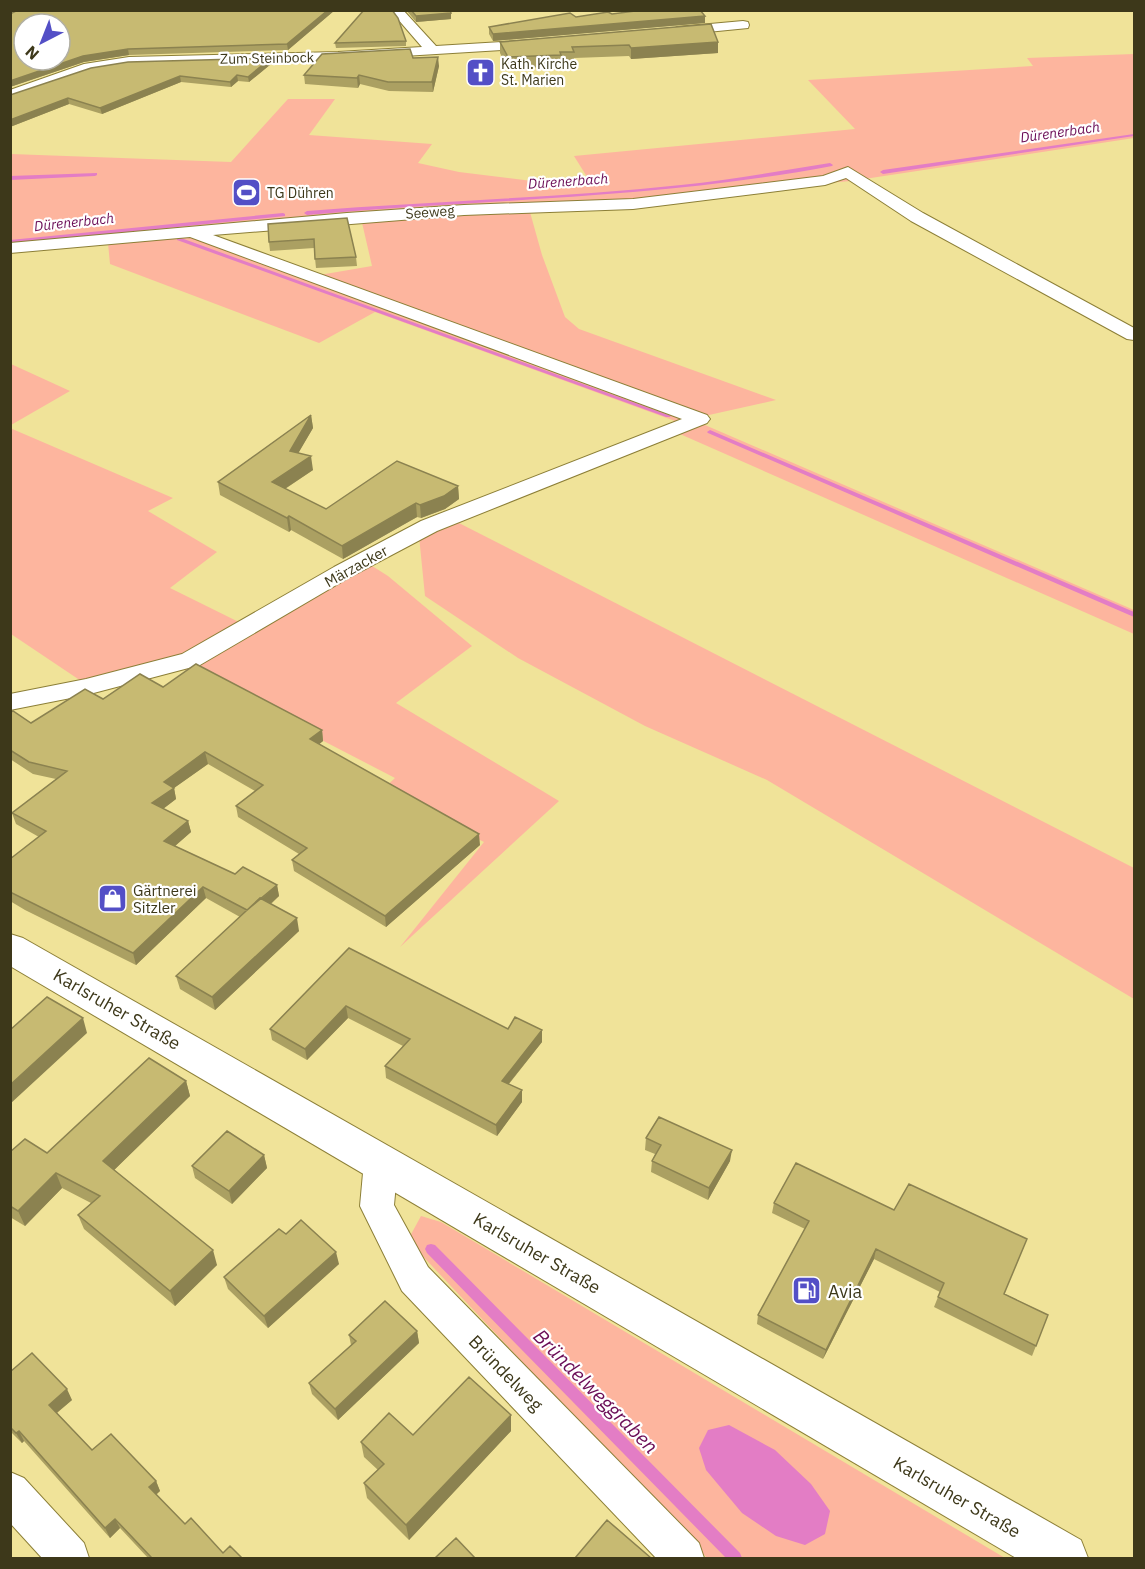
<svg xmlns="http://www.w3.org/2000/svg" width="1145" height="1569" font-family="'IBM Plex Sans',sans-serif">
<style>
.green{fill:#fdb59e;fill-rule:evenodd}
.water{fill:#e37dc5}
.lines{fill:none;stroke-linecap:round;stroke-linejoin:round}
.stream{fill:#e37dc5;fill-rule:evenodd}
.minor-casing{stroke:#8c7f37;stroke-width:2}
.primary-casing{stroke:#8c7f37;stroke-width:2}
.minor{fill:#fff;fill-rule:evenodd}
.primary{fill:#fff;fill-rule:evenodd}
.wall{fill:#aba062}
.shaded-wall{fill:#8b8250}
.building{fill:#c7ba72;stroke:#8b8250;stroke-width:1.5;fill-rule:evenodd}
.labels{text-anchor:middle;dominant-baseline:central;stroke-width:4.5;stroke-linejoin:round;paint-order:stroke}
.far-street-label{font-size:14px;fill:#3d381a;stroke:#fff}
.far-poi-label{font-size:14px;fill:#3d381a;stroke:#fff;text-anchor:start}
.far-water-label{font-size:14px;font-style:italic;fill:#6a0c56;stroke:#fff}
.street-label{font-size:15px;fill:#3d381a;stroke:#fff}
.poi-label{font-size:15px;fill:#3d381a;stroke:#fff;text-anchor:start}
.near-street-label{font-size:18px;fill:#3d381a;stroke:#fff}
.near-poi-label{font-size:18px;fill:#3d381a;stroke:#fff;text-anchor:start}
.near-water-label{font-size:20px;font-style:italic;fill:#6a0c56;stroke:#fff}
</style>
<rect width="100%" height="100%" fill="#f0e399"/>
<!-- green -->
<path class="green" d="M1134,54V138L851,181L625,200L528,205L542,255L565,317L579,329L776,400L691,419L1134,610V634L664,427L675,421L375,312L319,343L110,264L108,243L11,250V154L231,162L288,99H335L309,135L432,144L418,163L459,172L548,183L589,180L574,156L855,129L808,80L1033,66L1027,58ZM360,214L372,266L302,278L192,235Z
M11,364L70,391L11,425Z
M10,428L173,498L148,511L217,552L170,588L257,631L369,564L388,576L472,646L396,703L559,801L400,947L484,842L381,791L395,778L179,666L93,689L11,634Z
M455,521L1134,868V999L767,780L645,726L518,658L425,596L419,536Z
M421,1216L441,1222L1005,1558H707L416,1249L409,1238Z"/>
<!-- water -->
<path class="water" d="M729,1425L775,1450L811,1484L830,1511L825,1534L805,1545L776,1536L742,1513L706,1470L699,1448L708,1430Z"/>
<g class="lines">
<!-- stream -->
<path class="stream" d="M1134,134V136L883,174L880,172L883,170Z
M830,163L833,165L832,166C658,199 482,199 307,215L304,213L307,211C431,201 557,198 681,185C731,180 780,171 830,163Z
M97,173V175L95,176L10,180V176Z
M283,213L285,214V216L10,244V240Z
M177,238H181L671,416L670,417H666L177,240Z
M710,430L1134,612V617L708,433L707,432Z
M431,1244L435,1245L740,1553L742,1558H726L427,1253L425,1249L427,1245Z"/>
<defs>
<path id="minor" d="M10,10H30L10,18Z
M390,10H403L436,46L535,40L542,44L535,48L338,60L129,65L92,71L10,99V90L84,64L129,57L338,52L422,47Z
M743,21L748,22L749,25L748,28L677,35L670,31L677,27Z
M848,167L923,213L1134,328V340L1127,339L911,221L846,178L825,185L633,209L464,215L213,235L707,415L710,419L707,423L437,531L350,577L200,665L86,695L10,710V694L86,679L182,654L334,567L421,521L682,419L190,237L10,253V243L347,213L464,205L633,199L823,176Z
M381,1147L393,1152L398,1162L394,1205L428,1267L699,1543L704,1558H656L402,1291L360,1206L364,1162L369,1152Z
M10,1472L24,1478L84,1543L89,1558H42L10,1523Z"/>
<path id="primary" d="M10,934L23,938L1081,1540L1088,1558H1016L10,966Z"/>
</defs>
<!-- minor casing -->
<use href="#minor" class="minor-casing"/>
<!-- primary casing -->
<use href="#primary" class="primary-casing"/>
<!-- minor -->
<use href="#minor" class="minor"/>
<!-- primary -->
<use href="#primary" class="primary"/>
</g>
<!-- wall -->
<path class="wall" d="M18,10H335L288,50L129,55L84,62L10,87V14Z
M406,10H450L451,19L416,22Z
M612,14L705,16V23L493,41L489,34V27Z
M406,41V46L336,48L335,43Z
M500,42H718V53L631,59L629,56L574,58V63H562V66L508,69L500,53Z
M413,58L439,66L433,92L389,91L360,84L358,88L305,84L304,75Z
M271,64L249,82L238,81L231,87L181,82L102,114L69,104L10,127V95Z
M347,218L356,257L357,266L316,268L314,248L270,251L269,242Z
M311,415L313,428L298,453L313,470L285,489L326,509L458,486L459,499L445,509L421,518L417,517L343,559L291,530L289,532L220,495L218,482Z
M163,687L322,730L323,741L319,744L480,845L386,927L294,871L292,860L299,854L238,817L236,806L255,791L208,764L174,788L176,799L163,809L188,821L191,832L175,846L235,874L277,885L279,896L271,904L299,931L215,1010L180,989L176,976L240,917L206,898L136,965L25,910L10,901V859L39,837L16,824L12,813L56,779L33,774L10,759V713L31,723L103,699Z
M349,948L508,1029L542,1042L509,1084L522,1102L497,1136L386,1078L385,1066L403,1046L348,1018L307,1060L272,1040L270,1029Z
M186,1081L190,1096L114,1170L217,1265L175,1306L84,1229L78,1215L91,1203L62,1188L25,1226L10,1217V1152L47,1153Z
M646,1138L730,1161L708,1200L651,1172L652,1161L655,1154L645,1150Z
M264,1155L267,1168L232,1204L195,1178L192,1166Z
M774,1203L1005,1294L1048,1315L1032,1356L934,1307L940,1292L874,1259L823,1359L757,1324L758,1315L805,1229L772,1213Z
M286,1234L339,1264L268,1328L228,1289L224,1277Z
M417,1331L419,1343L338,1420L312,1394L309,1383L351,1345L349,1335Z
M10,1372L72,1400L57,1413L92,1450L156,1481L160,1491L156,1495L185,1524L223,1553L242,1558H148L120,1528L110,1538L24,1441L22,1443L10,1431Z
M511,1415V1431L409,1540L367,1498L364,1483L378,1470L364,1457L361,1442L413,1435Z"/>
<!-- shaded-wall -->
<path class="shaded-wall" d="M328,10H335L288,50L287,44Z
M451,13V19L416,22V16Z
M705,16V23L493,41V34Z
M718,42V53L631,59V48Z
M128,49L129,55L84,62L10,87V81L83,56Z
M438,57L439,66L433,92L432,82Z
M271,58V64L249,82L248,77Z
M237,75L238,81L231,87L230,82Z
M359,75L360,84L358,88L357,78Z
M180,76L181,82L102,114L100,108Z
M68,98L69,104L10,127V120Z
M311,415L313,428L292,464L290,451Z
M311,456L313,470L274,496L272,482Z
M458,486L459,499L445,509L421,518L420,505Z
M416,503L417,517L343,559L342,546Z
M289,516L291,530L289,532L287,518Z
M322,730L323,741L311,751L310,739Z
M205,752L208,764L174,788L176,799L155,815L152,803L164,782Z
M188,821L191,832L167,853L164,841Z
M479,834L480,845L386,927L385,916Z
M277,885L279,896L250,922L248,911Z
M203,887L206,898L136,965L133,953Z
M297,918L299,931L215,1010L212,997Z
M346,1006L348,1018L307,1060L305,1049Z
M83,1018L87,1033L10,1104V1085Z
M542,1030V1042L502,1092V1081Z
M186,1081L190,1096L108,1176L103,1161Z
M522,1090V1102L497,1136L496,1125Z
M732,1150L730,1161L708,1200L709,1188Z
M264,1155L267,1168L232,1204L229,1191Z
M56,1173L62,1188L25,1226L18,1211Z
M876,1249L874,1259L823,1359L826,1350Z
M213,1250L217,1265L175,1306L170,1291Z
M336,1252L339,1264L268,1328L264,1316Z
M417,1331L419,1343L338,1420L335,1409Z
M67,1389L72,1400L54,1415L49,1405Z
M511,1415V1431L409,1540L406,1525Z
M19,1431L24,1441L22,1443L16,1433Z
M156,1481L160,1491L153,1497L149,1487Z
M115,1519L120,1528L110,1538L105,1528Z"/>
<!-- building -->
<path class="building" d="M18,10H328L287,44L128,49L83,56L10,81V14ZM24,24H60V60H24Z
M364,10H392L398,18L406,41L335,43Z
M411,10H450L451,13L416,16Z
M643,10H700L705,16L493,34L489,27L570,13L576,17L608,12L612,14Z
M711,24L718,42L631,48L629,45L572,47L574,52H560L561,55L508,57L500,42Z
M410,49L413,58L438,57L432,82H388L359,75L357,78L304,75L322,54Z
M271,58L248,77L237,75L230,82L180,76L100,108L68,98L10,120V95L91,68L128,62Z
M347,218L356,257L315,259L314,239L269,242L268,224Z
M311,415L290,451L311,456L272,482L326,509L397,461L458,486L444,496L420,505L416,503L342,546L289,516L287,518L218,482Z
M196,664L322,730L310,739L479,834L385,916L292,860L307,848L236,806L263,785L205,752L164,782L174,788L152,803L188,821L164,841L235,874L243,867L277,885L247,910L203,887L133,953L10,892V859L46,831L12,813L67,771L29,762L10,750V713L13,711L31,723L85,689L103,699L140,674L163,687Z
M260,898L297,918L212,997L176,976Z
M349,948L508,1029L515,1017L542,1030L502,1081L522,1090L496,1125L385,1066L410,1039L346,1006L305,1049L270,1029Z
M47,997L83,1018L10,1085V1030Z
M149,1058L186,1081L103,1161L213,1250L170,1291L78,1215L100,1196L56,1173L18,1211L10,1206V1152L25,1139L47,1153Z
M659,1117L732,1150L709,1188L652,1161L661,1145L646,1138Z
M227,1131L264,1155L229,1191L192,1166Z
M796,1163L894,1210L909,1184L1027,1239L1004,1294L1048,1315L1036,1346L938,1297L944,1283L876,1249L826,1350L758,1315L809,1221L774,1203Z
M301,1220L336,1252L264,1316L224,1277L279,1229L286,1234Z
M385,1301L417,1331L335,1409L309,1383L356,1341L349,1335Z
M32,1353L67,1389L49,1405L92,1450L111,1434L156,1481L149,1487L185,1524L191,1518L223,1553L230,1546L242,1558H149L151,1557L115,1519L105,1528L19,1431L16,1433L10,1427V1372Z
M469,1377L511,1415L406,1525L364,1483L384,1464L361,1442L389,1413L413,1435Z
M607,1520L651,1558H575Z
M456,1538L475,1558H435Z"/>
<!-- icons -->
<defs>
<symbol id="church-square" viewBox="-11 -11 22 22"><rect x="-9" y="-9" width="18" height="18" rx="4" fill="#534fc6" stroke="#fff"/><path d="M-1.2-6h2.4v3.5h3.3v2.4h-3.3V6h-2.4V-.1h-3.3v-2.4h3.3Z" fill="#fff"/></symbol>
<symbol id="stadium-square" viewBox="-11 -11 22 22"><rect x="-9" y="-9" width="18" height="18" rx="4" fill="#534fc6" stroke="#fff"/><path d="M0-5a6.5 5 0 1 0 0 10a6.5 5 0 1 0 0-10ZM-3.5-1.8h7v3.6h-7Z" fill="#fff"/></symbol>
<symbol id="shop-square" viewBox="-11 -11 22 22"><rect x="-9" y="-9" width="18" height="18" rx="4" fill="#534fc6" stroke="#fff"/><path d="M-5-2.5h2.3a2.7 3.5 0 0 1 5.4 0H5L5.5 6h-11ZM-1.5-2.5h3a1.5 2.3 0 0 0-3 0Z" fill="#fff"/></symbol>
<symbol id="fuel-square" viewBox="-11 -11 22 22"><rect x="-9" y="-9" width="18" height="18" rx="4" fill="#534fc6" stroke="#fff"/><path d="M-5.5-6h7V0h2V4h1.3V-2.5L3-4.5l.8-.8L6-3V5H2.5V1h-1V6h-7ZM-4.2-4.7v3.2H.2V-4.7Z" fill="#fff"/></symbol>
</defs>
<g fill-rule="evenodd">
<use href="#church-square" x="464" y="56" width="33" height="33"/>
<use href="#stadium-square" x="230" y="176" width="33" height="33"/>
<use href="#shop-square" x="96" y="882" width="33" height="33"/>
<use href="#fuel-square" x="790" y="1274" width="33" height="33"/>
</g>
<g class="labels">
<!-- far-street labels -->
<g class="far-street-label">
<text transform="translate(267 58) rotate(-1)">Zum Steinbock</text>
<text transform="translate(430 212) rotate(-4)">Seeweg</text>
</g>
<!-- far-poi labels -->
<g class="far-poi-label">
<text x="501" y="64">Kath. Kirche<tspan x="501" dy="16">St. Marien</tspan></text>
<text x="267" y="193">TG Dühren</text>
</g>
<!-- far-water labels -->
<g class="far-water-label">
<text transform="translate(1060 132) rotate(-8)">Dürenerbach</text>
<text transform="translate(568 181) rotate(-4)">Dürenerbach</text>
<text transform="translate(74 222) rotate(-6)">Dürenerbach</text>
</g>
<!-- street labels -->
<g class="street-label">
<text transform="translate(356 566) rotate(-29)">Märzacker</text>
</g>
<!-- poi labels -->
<g class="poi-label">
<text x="133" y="890">Gärtnerei<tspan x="133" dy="17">Sitzler</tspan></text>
</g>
<!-- near-street labels -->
<g class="near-street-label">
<text transform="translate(117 1009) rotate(30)">Karlsruher Straße</text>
<text transform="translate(537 1253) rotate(30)">Karlsruher Straße</text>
<text transform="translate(506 1373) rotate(46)">Bründelweg</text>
<text transform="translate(957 1497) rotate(30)">Karlsruher Straße</text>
</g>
<!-- near-poi labels -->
<g class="near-poi-label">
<text x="828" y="1291">Avia</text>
</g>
<!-- near-water labels -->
<g class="near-water-label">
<text transform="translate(596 1391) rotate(45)">Bründelweggraben</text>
</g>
</g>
<!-- border -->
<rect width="1145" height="1569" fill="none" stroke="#3d381a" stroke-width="24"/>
<!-- north arrow -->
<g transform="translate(42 42) rotate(222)"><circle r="28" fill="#ffffff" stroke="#b1afa3" stroke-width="1.5"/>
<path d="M0-4.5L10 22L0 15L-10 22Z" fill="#534fc6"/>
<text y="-9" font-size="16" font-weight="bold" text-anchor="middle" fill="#3d381a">N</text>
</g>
</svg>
